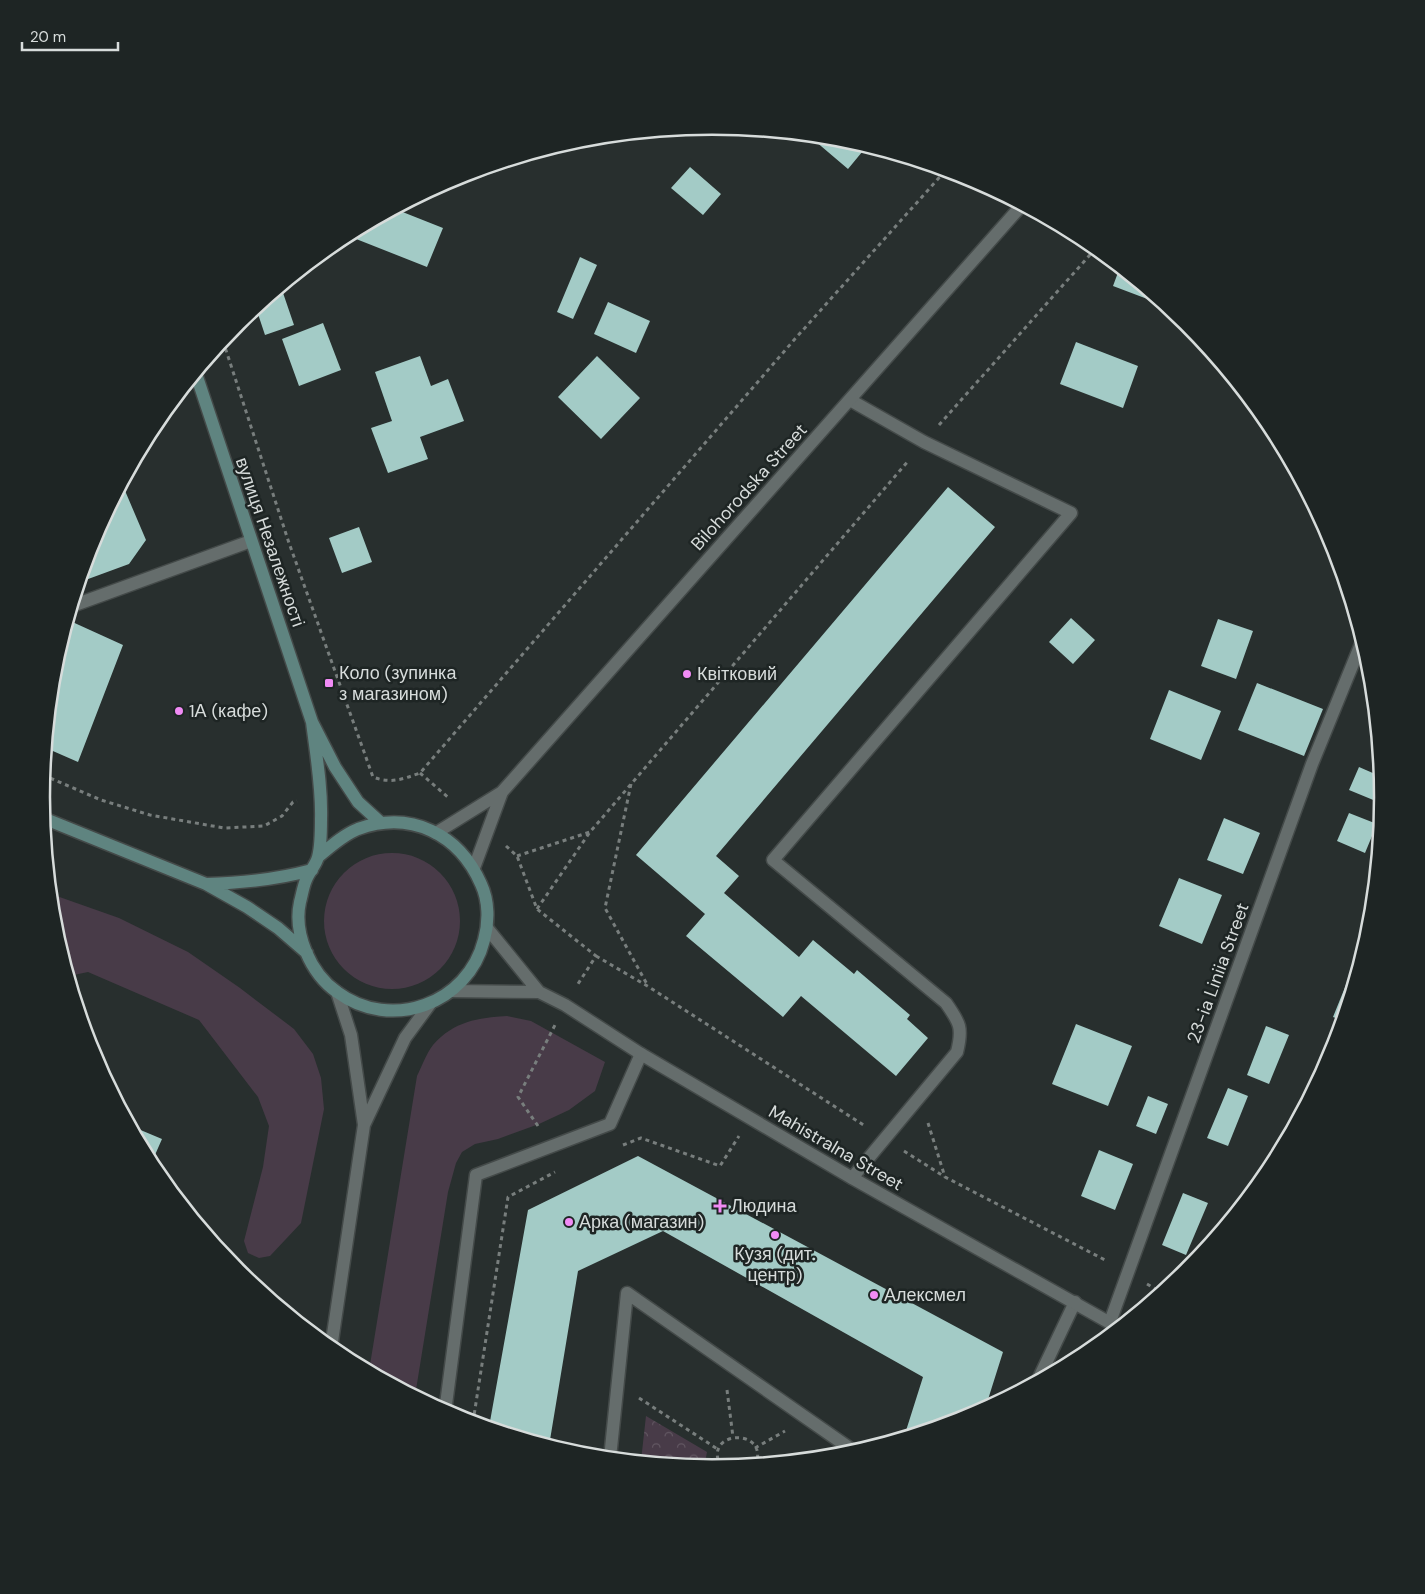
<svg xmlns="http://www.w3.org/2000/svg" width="1425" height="1594" font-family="'DM Sans',sans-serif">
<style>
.green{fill:#483b48}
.forest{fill:url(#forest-crowns)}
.building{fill:#a3cbc6}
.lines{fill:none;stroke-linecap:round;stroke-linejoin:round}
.service-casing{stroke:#444a49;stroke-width:15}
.minor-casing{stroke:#444a49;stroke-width:15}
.tertiary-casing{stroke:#444a49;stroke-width:15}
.secondary-casing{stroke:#444a49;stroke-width:15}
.path{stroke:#787e7d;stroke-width:3;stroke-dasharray:4 4;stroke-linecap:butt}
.service{stroke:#656d6c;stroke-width:12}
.minor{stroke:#656d6c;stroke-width:12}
.tertiary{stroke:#656d6c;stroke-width:12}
.secondary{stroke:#5f8480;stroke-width:12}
.poi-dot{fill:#f18bf5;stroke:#1e2524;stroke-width:2}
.labels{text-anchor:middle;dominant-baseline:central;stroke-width:5;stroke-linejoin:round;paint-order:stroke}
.street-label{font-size:18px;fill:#d7dcdb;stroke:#1e2524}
.poi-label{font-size:18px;fill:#d7dcdb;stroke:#1e2524;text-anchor:start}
.rim{fill:none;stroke:#d7dcdb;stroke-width:2.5}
</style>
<defs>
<pattern id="forest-crowns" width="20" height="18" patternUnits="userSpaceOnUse" patternTransform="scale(1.25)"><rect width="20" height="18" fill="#483b48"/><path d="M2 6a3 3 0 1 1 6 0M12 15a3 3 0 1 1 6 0" fill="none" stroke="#625762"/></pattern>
</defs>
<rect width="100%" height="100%" fill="#282f2e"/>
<!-- green -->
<path class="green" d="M324 921a68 68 0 1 1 136 0a68 68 0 1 1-136 0Z
M51,894L119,918L188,952L240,988L294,1029L313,1054L321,1078L324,1109L301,1223L270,1256L259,1258L248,1253L244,1241L263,1167L269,1126L258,1097L199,1020L88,972L69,976L54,928Z
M507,1016L531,1021L605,1062L595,1091L569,1110L539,1124L498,1139L475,1144L462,1152L456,1163L448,1192L415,1396L369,1371L417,1076C422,1066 426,1054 433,1045C454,1021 478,1018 507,1016Z"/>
<!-- forest -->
<path class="forest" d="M646,1416L707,1452L705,1462L694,1466L641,1461Z
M820,1455L819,1458L766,1463L767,1456Z"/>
<!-- building -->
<path class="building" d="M808,135L844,139L867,146L848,169Z
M690,167L721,194L703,215L671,188Z
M395,209L443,228L427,267L346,235Z
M580,257L597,265L573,319L557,312Z
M1120,267L1152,293L1150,300L1113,286Z
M281,287L294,325L265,335L256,308Z
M608,302L650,321L636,353L594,334Z
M323,323L341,370L299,386L282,339Z
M1076,342L1138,366L1123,408L1060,384Z
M420,356L431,386L448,379L464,421L420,437L428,459L388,473L371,428L392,421L375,372Z
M597,356L640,398L601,439L558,397Z
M121,486H123L146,540L129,564L80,582L92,540Z
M948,487L995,527L716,856L739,876L724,893L799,957L813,940L854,974L857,970L910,1015L907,1019L928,1038L896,1076L801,996L783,1017L686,936L705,914L636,855Z
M359,527L372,562L342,573L329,538Z
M1071,618L1095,640L1073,664L1049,642Z
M1218,619L1253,631L1236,679L1201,666Z
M68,620L123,645L78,762L46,748L54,666Z
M1257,683L1323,709L1304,756L1238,730Z
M1169,690L1221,711L1201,760L1150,739Z
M1359,767L1382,777L1383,804L1349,790Z
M1349,813L1377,824L1365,853L1337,841Z
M1224,818L1260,833L1243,874L1207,860Z
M1179,878L1222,895L1202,944L1159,926Z
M1352,970L1358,972L1343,1021L1333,1017Z
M1076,1024L1132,1046L1108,1106L1052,1084Z
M1266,1026L1289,1035L1269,1084L1247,1075Z
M1228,1088L1248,1096L1228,1146L1207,1138Z
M1148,1096L1168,1104L1156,1134L1136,1126Z
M131,1126L162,1139L151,1164L132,1128Z
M1099,1150L1133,1164L1115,1210L1081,1196Z
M638,1156L1003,1352L985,1409L969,1417L904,1437L923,1377L663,1231L578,1271L549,1446L489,1427L528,1210Z
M1183,1193L1208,1203L1186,1255L1162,1245Z"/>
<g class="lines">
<defs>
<path id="service" d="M850,400L924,442L1071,513L773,860L946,1003C960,1023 963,1028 957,1052L852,1178
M72,606L251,541
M1038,1380L1075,1302
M445,1412L476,1175L610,1124L641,1054
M610,1458L627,1293L848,1447L846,1455"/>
<path id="minor" d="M1110,1322L1312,764L1363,639"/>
<path id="tertiary" d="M436,833L502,792L1022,205
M474,868L502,792
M487,928L539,992L565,1005L641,1054L852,1178L1119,1328
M452,991L539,992
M337,992L351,1035L364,1125
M331,1348L364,1125L405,1038L430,1004"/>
<path id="secondary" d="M196,374L312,722L335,767L358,802L381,823
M312,722C316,754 322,787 321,819C321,831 321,846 318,857C316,865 309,872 306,880C303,887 302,895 300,902C293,934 311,974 337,992C391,1032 468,1004 484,940C489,922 489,901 481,884C459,834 411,810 358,829C343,835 330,847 318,857
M43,818L206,884L247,907L278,928L307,953
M206,884C243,883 275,880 312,870"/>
</defs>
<!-- service casing -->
<use href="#service" class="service-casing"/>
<!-- minor casing -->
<use href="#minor" class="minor-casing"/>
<!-- tertiary casing -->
<use href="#tertiary" class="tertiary-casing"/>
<!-- secondary casing -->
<use href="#secondary" class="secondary-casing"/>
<!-- path -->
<path class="path" d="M223,341L289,543L373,777C391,784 403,779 420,773L794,340L946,170
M939,425L1096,248
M420,773L450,799
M43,775L101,800L150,815L224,828L264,826L282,816L293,802L297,801
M631,784L605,908L648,986
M506,846L517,856L537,909L596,956L576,987
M517,856L590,832
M537,909L590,832L909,460
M596,956L649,987L865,1126
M928,1123L945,1177
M538,1126L518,1097L555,1025
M623,1145L641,1138L720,1166L739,1136
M904,1151L945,1177L1107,1261
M1147,1284L1162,1293
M727,1390L733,1437
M639,1398L719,1450
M473,1422L508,1197L555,1172
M755,1448L785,1431
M721,1467C701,1430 769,1427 756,1464"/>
<!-- service -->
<use href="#service" class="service"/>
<!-- minor -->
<use href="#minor" class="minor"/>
<!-- tertiary -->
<use href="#tertiary" class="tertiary"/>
<!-- secondary -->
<use href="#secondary" class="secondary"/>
</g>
<!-- markers -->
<g class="poi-dot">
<circle cx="687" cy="674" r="5"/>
<rect x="324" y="678" width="10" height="10" rx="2.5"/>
<circle cx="179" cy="711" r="5"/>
<path d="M717.5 1198.5h5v5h5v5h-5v5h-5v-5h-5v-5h5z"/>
<circle cx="569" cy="1222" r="5"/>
<circle cx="775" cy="1235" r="5"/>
<circle cx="874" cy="1295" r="5"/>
</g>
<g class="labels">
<!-- street labels -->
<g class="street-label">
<text transform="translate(749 487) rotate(-48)">Bilohorodska Street</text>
<text transform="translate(270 542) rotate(71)">вулиця Незалежності</text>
<text transform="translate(1218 973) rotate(-70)">23-ia Liniia Street</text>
<text transform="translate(836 1148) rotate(30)">Mahistralna Street</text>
</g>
<!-- poi labels -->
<g class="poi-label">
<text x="339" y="673">Коло (зупинка<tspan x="339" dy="21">з магазином)</tspan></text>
<text x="697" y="674">Квітковий</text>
<text x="189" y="711">1А (кафе)</text>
<text x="731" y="1206">Людина</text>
<text x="579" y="1222">Арка (магазин)</text>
<text x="775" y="1254" text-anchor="middle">Кузя (дит.<tspan x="775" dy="21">центр)</tspan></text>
<text x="884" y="1295">Алексмел</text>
</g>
</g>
<!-- crop -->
<path d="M0 0H1425V1594H0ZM50 797a662 662 0 1 1 1324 0a662 662 0 1 1-1324 0Z" fill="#1e2524" fill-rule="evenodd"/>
<path class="rim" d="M50 797a662 662 0 1 1 1324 0a662 662 0 1 1-1324 0Z"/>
<!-- scale -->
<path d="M22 42v8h96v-8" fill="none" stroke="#d7dcdb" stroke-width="2.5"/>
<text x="30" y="42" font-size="15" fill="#d7dcdb" stroke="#1e2524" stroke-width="4" paint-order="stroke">20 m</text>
</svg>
